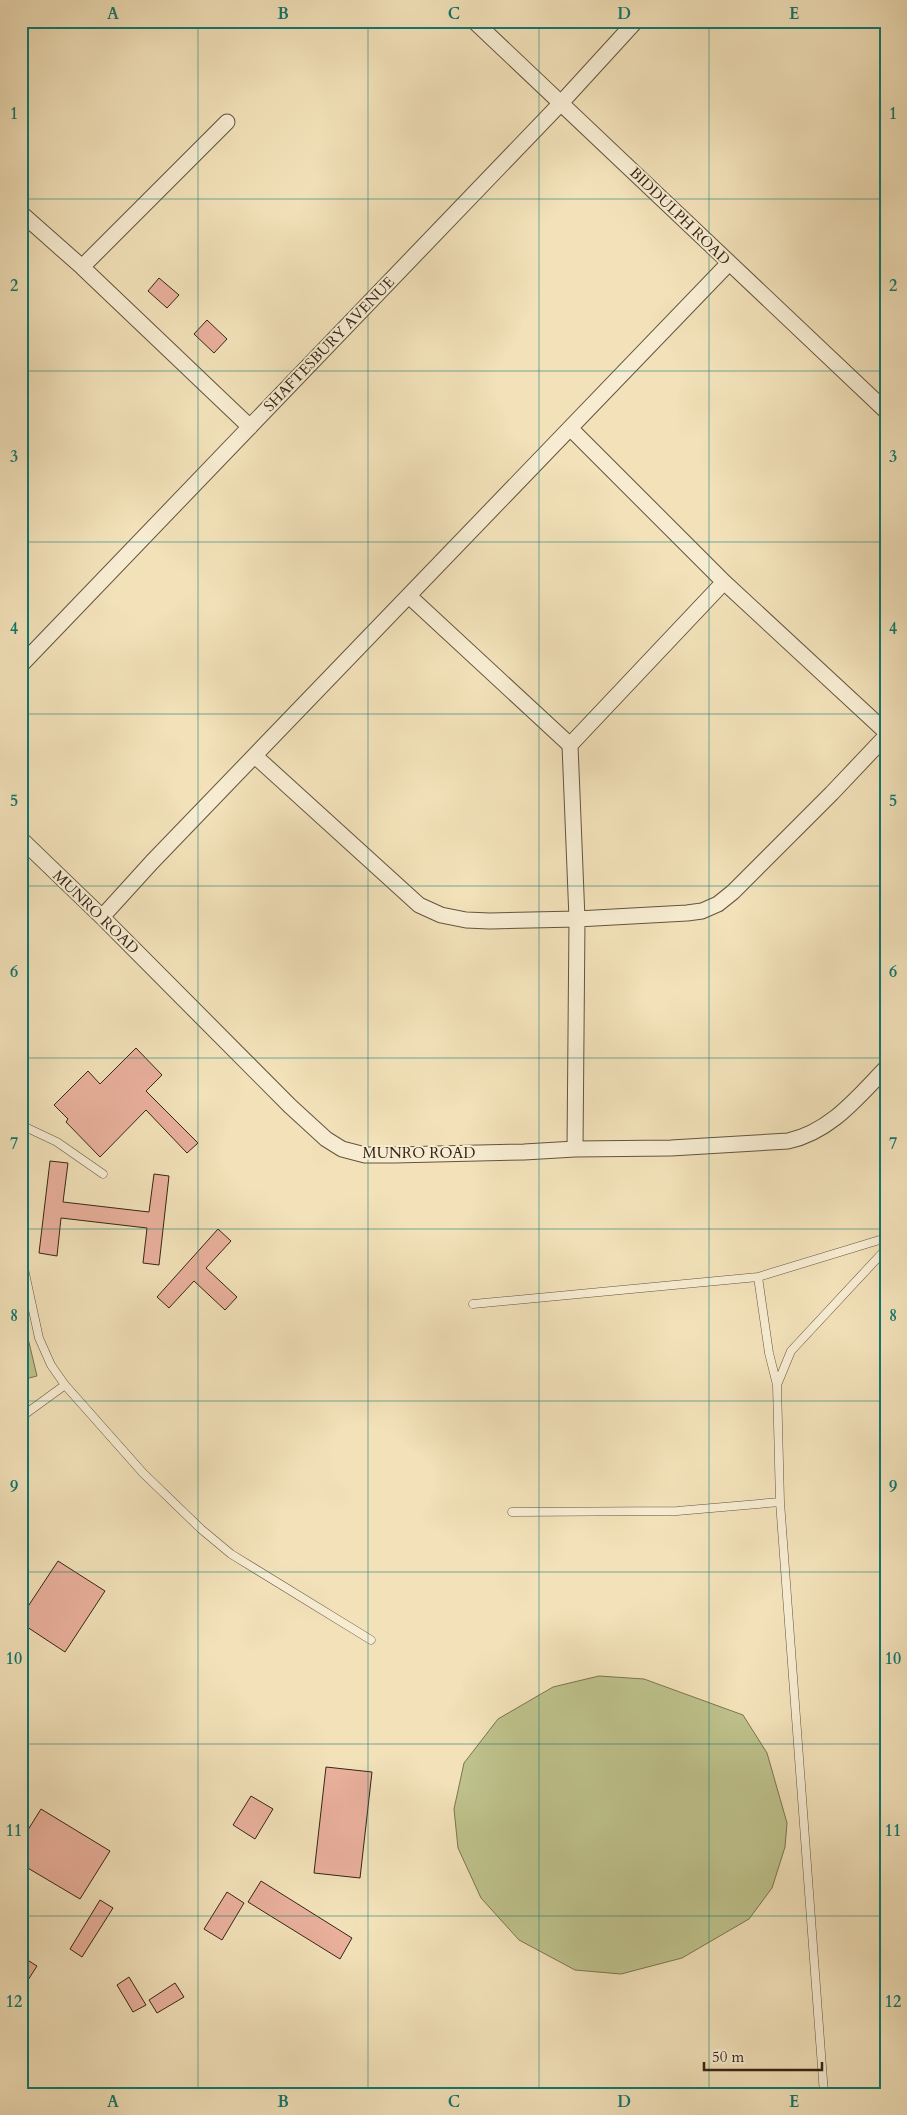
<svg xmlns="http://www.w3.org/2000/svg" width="907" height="2115" font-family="Cardo,serif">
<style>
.green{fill:#bec28c;stroke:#7a7450}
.building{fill:#e9b09c;stroke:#352615}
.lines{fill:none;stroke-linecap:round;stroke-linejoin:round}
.service-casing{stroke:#64553e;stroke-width:9}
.minor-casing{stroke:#64553e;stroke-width:17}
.service{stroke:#f7ecd2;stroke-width:8}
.minor{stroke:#f7ecd2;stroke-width:15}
.grid{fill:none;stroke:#0f766e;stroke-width:1;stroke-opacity:0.55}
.labels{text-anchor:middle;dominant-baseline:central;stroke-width:4;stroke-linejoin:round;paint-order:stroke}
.street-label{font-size:15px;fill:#352615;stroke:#f7ecd2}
.neatline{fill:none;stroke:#0f766e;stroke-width:2}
.grid-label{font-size:16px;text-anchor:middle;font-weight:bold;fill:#0f766e}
</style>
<rect width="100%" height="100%" fill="#f2e1b9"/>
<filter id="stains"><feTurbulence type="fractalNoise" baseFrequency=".004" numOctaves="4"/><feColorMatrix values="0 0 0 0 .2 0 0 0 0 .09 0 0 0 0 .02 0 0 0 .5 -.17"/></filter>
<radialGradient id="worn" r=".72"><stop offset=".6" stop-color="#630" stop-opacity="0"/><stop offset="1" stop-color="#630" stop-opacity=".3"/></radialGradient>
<!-- green -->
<path class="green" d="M21,1309L37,1376L21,1380Z
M599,1676L644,1679L743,1715L767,1753L787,1823L785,1847L772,1888L749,1919L682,1958L621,1974L575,1970L519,1940L481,1898L458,1848L454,1809L464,1763L498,1719L553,1687Z"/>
<!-- building -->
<path class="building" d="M159,278L179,295L167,308L148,291Z
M207,320L227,339L214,353L194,334Z
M136,1048L162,1075L146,1091L198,1143L187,1153L146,1110L100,1157L66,1122L68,1119L54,1105L88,1071L100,1084Z
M50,1161L68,1163L63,1202L149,1212L154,1174L169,1176L159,1265L143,1263L147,1228L61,1218L57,1256L39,1253Z
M218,1229L231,1241L206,1268L237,1297L225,1310L194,1281L169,1308L157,1297Z
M58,1561L105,1591L65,1652L21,1623V1617Z
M326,1767L372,1772L360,1878L314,1873Z
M251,1796L273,1809L255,1839L233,1825Z
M41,1809L110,1851L80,1899L21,1864V1841Z
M261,1881L352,1938L340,1959L248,1902Z
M227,1892L244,1903L222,1940L204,1929Z
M100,1900L113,1908L82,1957L70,1949Z
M21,1956L37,1966L21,1991Z
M129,1977L146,2005L133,2012L117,1985Z
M175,1983L184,1997L157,2013L149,2000Z"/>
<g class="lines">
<defs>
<path id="service" d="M21,1125L57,1142L103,1174
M21,1255L39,1338L51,1365L65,1385L143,1473L201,1529L231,1554L371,1640
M758,1277L769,1353L777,1385
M473,1304L758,1277L886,1238
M21,1417L65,1385
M512,1512L677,1511L780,1502
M824,2094L780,1502L777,1385L791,1351L886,1249"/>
<path id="minor" d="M474,21L886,411
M21,213L82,267L250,427
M82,267L227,122
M570,428L724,582L886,732
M409,596L570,745L724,582
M21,665L561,103L636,21
M570,745L577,919L575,1149
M255,756L419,905L441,915L466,920L490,921L577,919L687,913L702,911L718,904L733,892L832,793L886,736
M21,839L102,917L290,1106L326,1139L342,1149L365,1155H394L524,1152L575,1149L671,1148L788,1141C830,1132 857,1098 886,1068
M102,917L152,862L729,263"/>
</defs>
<!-- service casing -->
<use href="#service" class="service-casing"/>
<!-- minor casing -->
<use href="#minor" class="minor-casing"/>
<!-- service -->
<use href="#service" class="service"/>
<!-- minor -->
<use href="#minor" class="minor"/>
</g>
<!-- grid -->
<path class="grid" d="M198,21V2094M368,21V2094M539,21V2094M709,21V2094M21,199H886M21,371H886M21,542H886M21,714H886M21,886H886M21,1058H886M21,1229H886M21,1401H886M21,1572H886M21,1744H886M21,1916H886"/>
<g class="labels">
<!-- street labels -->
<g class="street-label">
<text transform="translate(680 216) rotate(44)">BIDDULPH ROAD</text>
<text transform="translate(329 344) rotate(-46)">SHAFTESBURY AVENUE</text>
<text transform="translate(96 912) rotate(44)">MUNRO ROAD</text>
<text x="419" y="1153">MUNRO ROAD</text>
</g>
</g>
<!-- margin -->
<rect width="907" height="2115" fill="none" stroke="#f2e1b9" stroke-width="55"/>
<!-- scale -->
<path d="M704 2062v8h118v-8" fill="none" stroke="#352615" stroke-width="2.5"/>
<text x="712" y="2062" font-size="15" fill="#352615" stroke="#f7ecd2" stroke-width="4" paint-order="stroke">50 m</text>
<rect x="28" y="28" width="852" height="2060" class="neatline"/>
<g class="grid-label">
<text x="113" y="19">A</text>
<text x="283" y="19">B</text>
<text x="454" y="19">C</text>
<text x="624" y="19">D</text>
<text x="794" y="19">E</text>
<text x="14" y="119">1</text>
<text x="893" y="119">1</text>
<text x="14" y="291">2</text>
<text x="893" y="291">2</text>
<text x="14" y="462">3</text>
<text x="893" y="462">3</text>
<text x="14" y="634">4</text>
<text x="893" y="634">4</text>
<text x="14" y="806">5</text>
<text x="893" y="806">5</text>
<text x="14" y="977">6</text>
<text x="893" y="977">6</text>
<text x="14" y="1149">7</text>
<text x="893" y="1149">7</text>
<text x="14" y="1321">8</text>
<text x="893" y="1321">8</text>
<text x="14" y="1492">9</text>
<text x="893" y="1492">9</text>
<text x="14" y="1664">10</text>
<text x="893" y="1664">10</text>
<text x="14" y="1836">11</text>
<text x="893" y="1836">11</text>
<text x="14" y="2007">12</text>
<text x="893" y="2007">12</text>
<text x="113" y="2107">A</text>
<text x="283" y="2107">B</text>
<text x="454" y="2107">C</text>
<text x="624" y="2107">D</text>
<text x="794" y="2107">E</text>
</g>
<rect width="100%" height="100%" filter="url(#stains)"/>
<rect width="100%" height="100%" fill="url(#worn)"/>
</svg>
